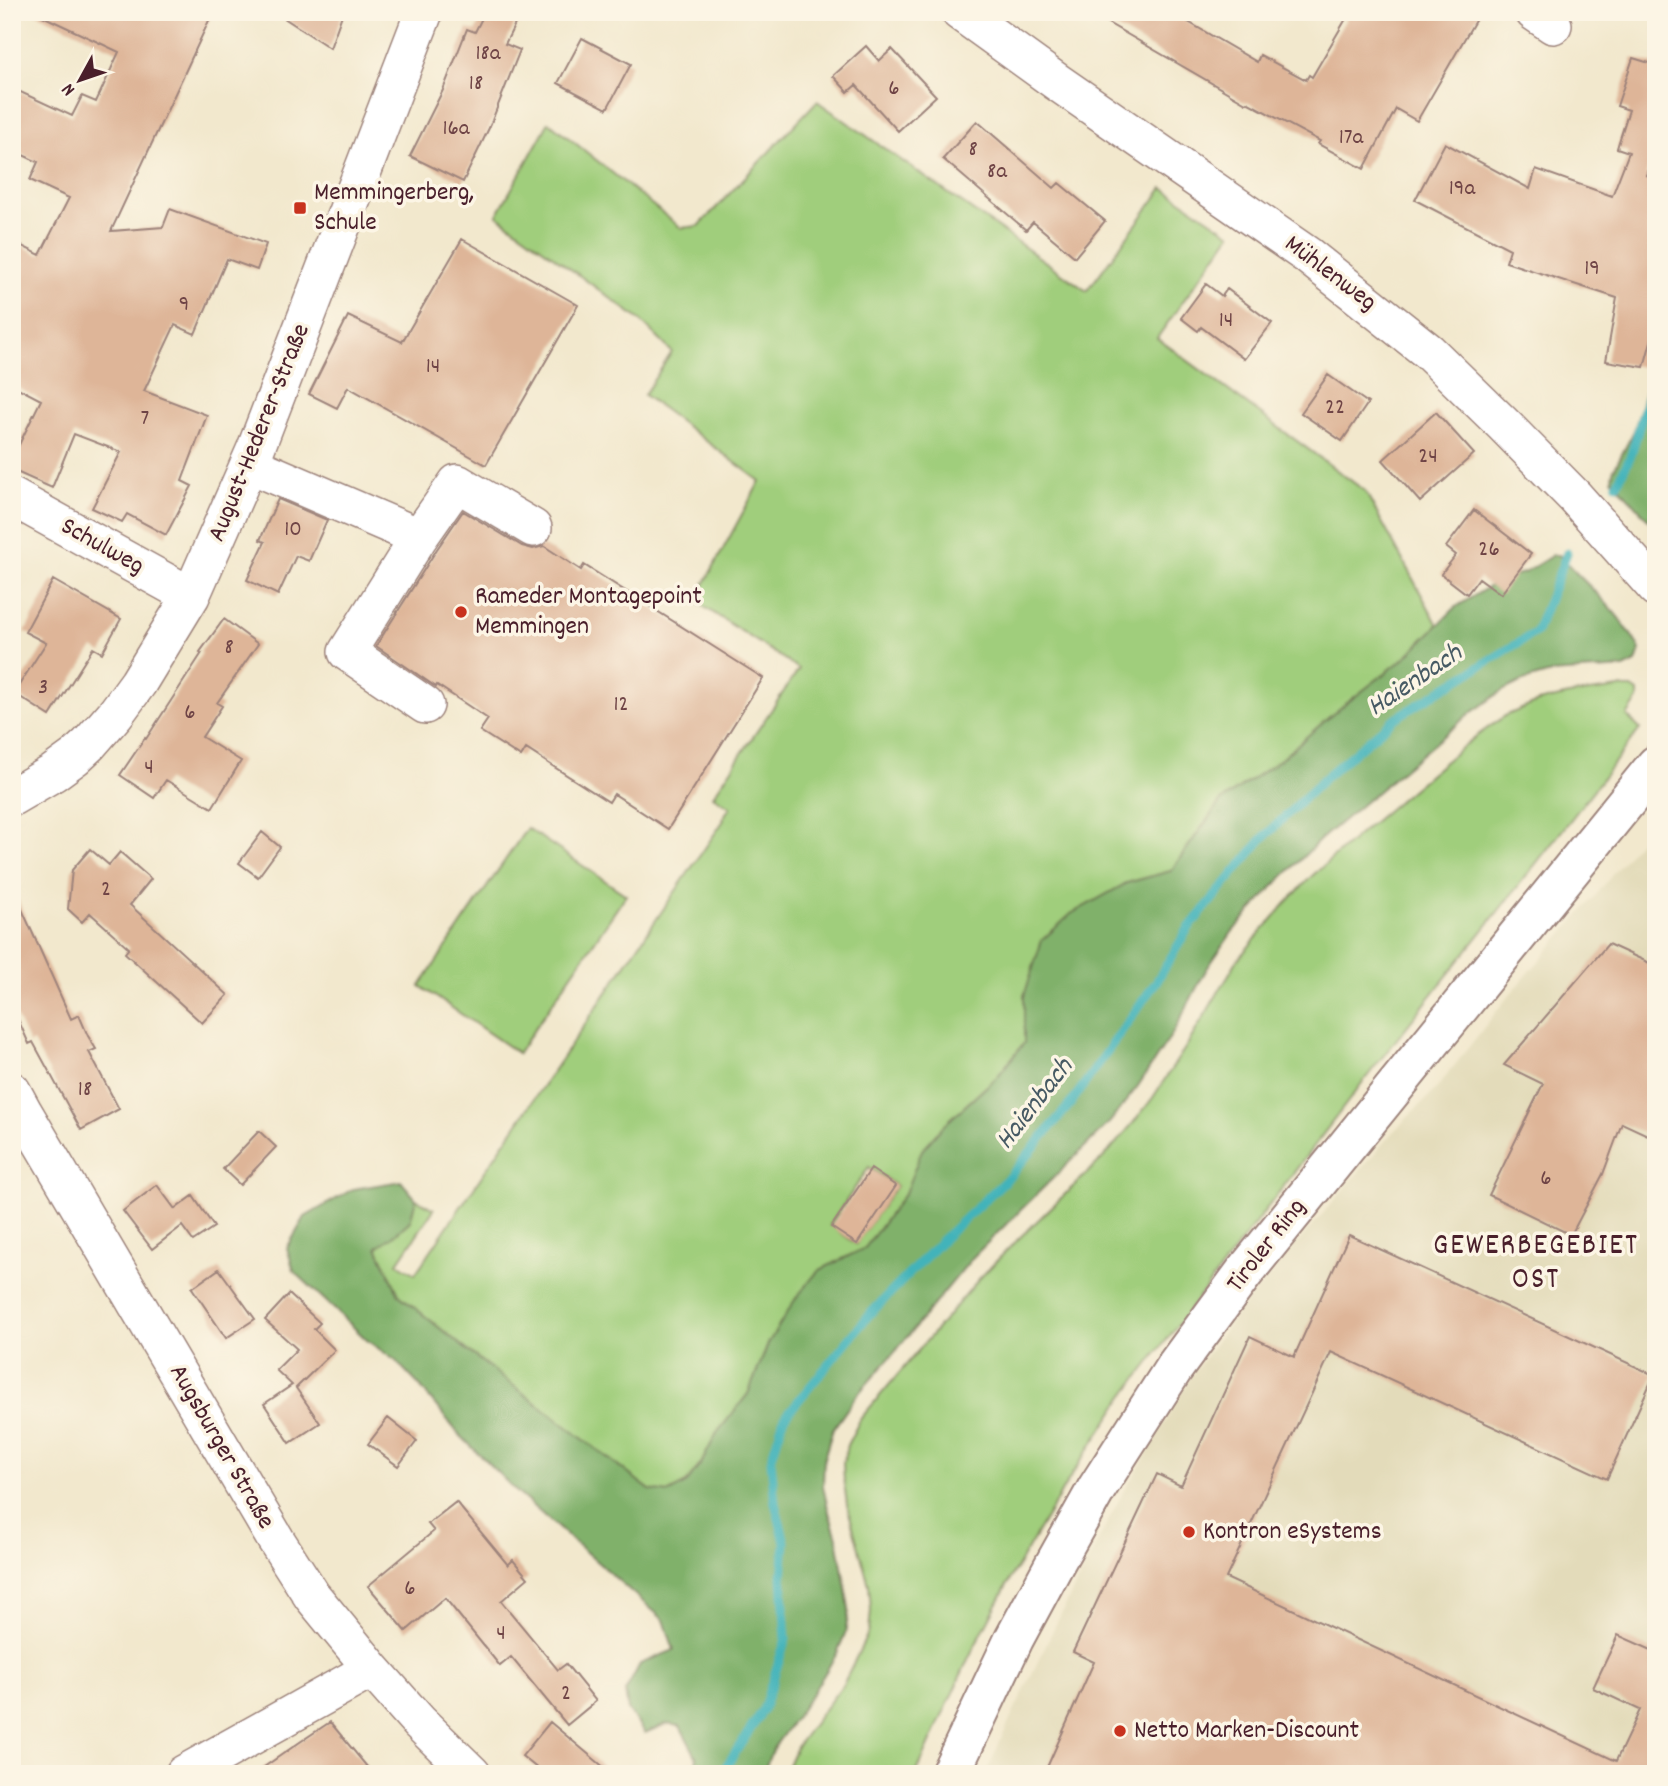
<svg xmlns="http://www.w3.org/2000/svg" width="1668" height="1786" font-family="Dekko,sans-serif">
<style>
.built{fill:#e3dbba}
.green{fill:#a0ce7b;stroke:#757653;stroke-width:2;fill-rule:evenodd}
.forest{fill:#80b16b;stroke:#65684b;stroke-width:2}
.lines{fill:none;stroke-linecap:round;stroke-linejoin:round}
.stream{stroke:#43b3ba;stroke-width:9}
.building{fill:#deb598}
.minor-casing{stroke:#9e847c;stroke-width:40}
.major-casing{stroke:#9e847c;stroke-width:42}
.minor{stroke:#fff;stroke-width:37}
.major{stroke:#fff;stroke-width:38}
.poi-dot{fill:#c8321e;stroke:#fcf5e5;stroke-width:2.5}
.labels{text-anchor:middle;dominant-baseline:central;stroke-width:7;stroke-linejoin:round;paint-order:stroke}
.number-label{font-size:23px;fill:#6f4446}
.poi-label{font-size:26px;fill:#4a1f2b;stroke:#fcf5e5;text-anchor:start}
.street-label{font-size:26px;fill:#4a1f2b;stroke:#fcf5e5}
.water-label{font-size:28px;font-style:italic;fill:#475a64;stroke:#fcf5e5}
.quarter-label{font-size:30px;letter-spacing:2px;fill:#4a1f2b;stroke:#fcf5e5}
</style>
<rect width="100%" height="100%" fill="#fcf5e5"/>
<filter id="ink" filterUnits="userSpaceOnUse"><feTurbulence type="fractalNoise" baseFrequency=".0143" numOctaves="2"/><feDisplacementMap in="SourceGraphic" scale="14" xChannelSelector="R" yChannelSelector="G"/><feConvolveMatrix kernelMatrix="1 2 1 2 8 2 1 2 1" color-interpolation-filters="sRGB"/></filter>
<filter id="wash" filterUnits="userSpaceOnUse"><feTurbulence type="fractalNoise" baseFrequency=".00686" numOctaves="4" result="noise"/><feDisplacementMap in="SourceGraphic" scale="28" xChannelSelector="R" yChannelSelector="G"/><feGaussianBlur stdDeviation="1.57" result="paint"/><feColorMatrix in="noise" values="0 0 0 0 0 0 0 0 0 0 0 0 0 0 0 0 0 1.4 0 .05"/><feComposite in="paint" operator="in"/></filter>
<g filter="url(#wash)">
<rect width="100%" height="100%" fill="#f2e8cd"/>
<!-- built -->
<path class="built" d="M1656,820V1774H986L1002,1737L1051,1634L1123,1492L1145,1458L1194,1372L1235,1316L1279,1265L1391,1134L1437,1088L1507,998L1592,900Z"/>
<!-- green -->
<path class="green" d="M817,101L1087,291L1163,188L1231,234L1157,338L1365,491L1438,625L1406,657L1334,713L1281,759L1220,802L1171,871L1127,883L1071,914L1024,996V1043L997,1077L943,1126L913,1175L905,1193L865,1248L818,1271L769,1342L748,1394L717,1433L702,1462L686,1483L667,1493L650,1490L632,1477L473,1355L399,1295L377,1247L393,1236L410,1221L416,1199L434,1209L398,1263L415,1274L724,820L723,818L730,807L713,796L799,669L695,601L760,481L644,395L672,352L640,320L497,215L549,122L681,228L699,226ZM869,1167L896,1186L856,1244L830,1225Z
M1620,688H1632L1638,692V699L1627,716L1640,729L1572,818L1362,1083L1124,1396L1071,1476L1013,1574L969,1657L916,1774H784L796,1747L844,1683L869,1631L871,1610L869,1585L847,1505L844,1482L843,1463L847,1445L861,1418L979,1279L1013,1244L1104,1157L1129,1128L1152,1099L1189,1042L1238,959L1288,901L1312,876L1371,824L1442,764L1475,737L1505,716L1538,702L1574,694Z
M527,828L626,895L518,1053L420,986Z"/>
<!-- forest -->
<path class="forest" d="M1656,355V528L1612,479L1613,471L1634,431Z
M1553,555H1559C1587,586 1621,612 1640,650L1636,662L1624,668L1551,673L1523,681L1502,691L1468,715L1321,839L1269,891L1233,931L1206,970L1174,1031L1138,1086L1109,1123L973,1257L894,1353L857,1395L833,1429L824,1458L823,1486L828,1509L837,1538L846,1589L849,1610L845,1634L837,1653L825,1673L801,1710L772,1750L763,1774H693L697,1758L680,1726L666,1724L645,1733L628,1710L625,1692L640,1664L674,1650L664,1620L519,1494L458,1433L419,1385L396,1361L368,1341L294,1271L287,1248L305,1217L353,1189L401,1181L416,1199L410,1221L393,1236L377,1247L399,1295L473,1355L650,1490L668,1493L686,1484L702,1462L717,1433L748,1394L769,1342L796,1298L818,1271L865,1248L905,1193L922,1150L943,1126L997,1077L1024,1043V996L1042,940L1071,914L1127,883L1171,871L1220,802L1281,759L1334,713L1406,657L1456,607L1503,578L1524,573Z"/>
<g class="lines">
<!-- stream -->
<path class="stream" d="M1617,484L1631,455L1656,368
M721,1774L763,1710L786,1639L782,1577L785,1542L775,1503L771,1460L784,1418L869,1315L944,1238L1010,1176L1071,1103L1156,982L1188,929L1263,838L1329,774L1394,719L1536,632L1567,553"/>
</g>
<g id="blocks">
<!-- building -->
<path class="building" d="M34,12H213L111,231L163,227L170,209L266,244L257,270L227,259L195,334L175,325L144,391L207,415L182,481L192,486L166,535L127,514L122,522L92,508L121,452L74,434L52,488L12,470V459L41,400L12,385V241L40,255L69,198L30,180L38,162L12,150V88L72,116L82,96L96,102L119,52Z
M275,12H343L330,48Z
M485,12H521L505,44L520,50L489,128L463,182L410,156L443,90L467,29L475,32Z
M1089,12H1171L1257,62L1260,55L1306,80L1309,75L1312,77L1350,12H1480L1417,121L1396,109L1364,169L1318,144L1320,141L1247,102L1246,103Z
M582,38L631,64L607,109L558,83Z
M866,46L879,61L892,49L936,96L898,131L856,85L848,92L833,76Z
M1633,58L1656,65V146L1646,175L1656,178V323L1644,367L1606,361L1617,298L1506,262L1510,249L1415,200L1445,143L1530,189L1536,169L1612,196L1629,152L1617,148L1629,110L1617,106Z
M977,121L1054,188L1059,183L1105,221L1075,257L1033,222L1026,230L943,159Z
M462,239L578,305L486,465L348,387L337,408L309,394L348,316L402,342Z
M1206,284L1222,296L1227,289L1272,323L1244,359L1201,327L1198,331L1181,318Z
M1328,375L1368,403L1342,441L1301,413Z
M1436,412L1474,454L1420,502L1383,460Z
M278,499L327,520L309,561L296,556L278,595L247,580L265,542L260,540Z
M1474,510L1531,554L1501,594L1479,578L1467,594L1441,574L1456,555L1446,547Z
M463,511L522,546L533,549L544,546L581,570L584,565L763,678L668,829L614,794L609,802L526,749L521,757L480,731L488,719L437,685L436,687L376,646L437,549Z
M53,580L121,619L102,653L93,648L50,716L14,693L46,643L25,632Z
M224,619L258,644L217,703L222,706L202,737L241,761L212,808L166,780L154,798L120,775L145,738L146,739L202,653L200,652Z
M262,832L280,847L258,877L239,863Z
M90,849L109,865L120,852L151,879L130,905L228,995L202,1023L125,953L129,948L90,913L82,922L68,909L72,870Z
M12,887L71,1019L79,1015L88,1036L96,1049L89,1052L119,1109L81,1130L33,1042L29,1044L12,1006Z
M1608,944L1656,966V1139L1622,1123L1603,1174L1571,1235L1489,1195L1543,1084L1504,1065Z
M259,1131L276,1147L240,1185L223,1169Z
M871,1169L896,1186L857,1244L831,1227Z
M157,1185L175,1209L193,1196L214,1227L193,1241L182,1226L152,1249L123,1211Z
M1349,1235L1654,1375L1607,1479L1331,1352L1226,1578L1616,1761L1640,1710L1593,1688L1618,1635L1656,1652V1774H1044L1094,1662L1073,1652L1157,1474L1181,1486L1250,1336L1294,1357Z
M219,1269L255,1319L226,1338L192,1288Z
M289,1294L320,1323L314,1329L335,1350L296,1388L320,1423L290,1443L264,1404L292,1385L276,1370L297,1349L265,1320Z
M388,1418L417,1441L398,1466L368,1444Z
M456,1502L508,1565L513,1560L528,1578L501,1601L558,1670L566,1664L596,1701L567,1725L511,1657L500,1666L445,1598L406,1631L368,1586L434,1531L428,1524Z
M330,1722L373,1774H254L300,1742Z
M550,1722L612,1774H544L522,1756Z"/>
</g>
</g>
<g filter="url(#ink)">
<use href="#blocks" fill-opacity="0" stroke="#9e847c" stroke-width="2"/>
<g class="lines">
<defs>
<path id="minor" d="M960,12L1057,82L1307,255L1429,352L1503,424L1575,497L1656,588
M1534,12L1553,25
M249,464L419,537L457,483L533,528
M12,497L191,596
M419,537L347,652L425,705
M12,797L53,773L75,757L89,744L116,713L138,683L191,596L256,448L424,12
M12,1091L24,1113L276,1540L312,1596L372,1669L419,1722L472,1774
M184,1774L372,1669"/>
<path id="major" d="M950,1774L1014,1639L1055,1563L1097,1488L1174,1368L1244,1273L1656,765"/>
</defs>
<!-- minor casing -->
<use href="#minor" class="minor-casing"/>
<!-- major casing -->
<use href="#major" class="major-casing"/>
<!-- minor -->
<use href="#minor" class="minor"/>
<!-- major -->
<use href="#major" class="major"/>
</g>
</g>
<!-- markers -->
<g class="poi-dot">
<rect x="293" y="201" width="14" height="14" rx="3.5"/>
<circle cx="461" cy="612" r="7"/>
<circle cx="1189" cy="1532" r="7"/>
<circle cx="1120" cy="1731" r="7"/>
</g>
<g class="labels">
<!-- number labels -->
<g class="number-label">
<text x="488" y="54">18a</text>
<text x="476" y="84">18</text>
<text x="894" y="89">6</text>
<text x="456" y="129">16a</text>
<text x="1351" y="138">17a</text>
<text x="973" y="150">8</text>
<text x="997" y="172">8a</text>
<text x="1462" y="189">19a</text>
<text x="1592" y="269">19</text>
<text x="184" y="305">9</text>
<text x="1226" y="321">14</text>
<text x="433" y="367">14</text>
<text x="1335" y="408">22</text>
<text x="145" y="419">7</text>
<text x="1428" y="457">24</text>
<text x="293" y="530">10</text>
<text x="1489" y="550">26</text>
<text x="229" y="648">8</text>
<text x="43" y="688">3</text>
<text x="621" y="705">12</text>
<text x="190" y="713">6</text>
<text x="149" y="768">4</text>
<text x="106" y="890">2</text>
<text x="85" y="1090">18</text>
<text x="1546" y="1179">6</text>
<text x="410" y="1589">6</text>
<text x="501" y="1634">4</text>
<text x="566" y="1694">2</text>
</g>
<!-- poi labels -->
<g class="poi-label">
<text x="314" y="193">Memmingerberg,<tspan x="314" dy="30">Schule</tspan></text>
<text x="475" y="597">Rameder Montagepoint<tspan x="475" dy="30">Memmingen</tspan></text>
<text x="1203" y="1532">Kontron eSystems</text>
<text x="1134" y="1731">Netto Marken-Discount</text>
</g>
<!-- street labels -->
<g class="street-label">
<text transform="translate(1330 274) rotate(37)">Mühlenweg</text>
<text transform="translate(260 433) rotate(-68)">August-Hederer-Straße</text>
<text transform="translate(102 547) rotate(29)">Schulweg</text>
<text transform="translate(1267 1246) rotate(-52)">Tiroler Ring</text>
<text transform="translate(221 1447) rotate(60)">Augsburger Straße</text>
</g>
<!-- water labels -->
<g class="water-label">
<text transform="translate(1416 682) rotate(-34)">Haienbach</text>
<text transform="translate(1036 1105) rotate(-52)">Haienbach</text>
</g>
<!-- quarter labels -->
<g class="quarter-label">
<text x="1536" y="1247">GEWERBEGEBIET<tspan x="1536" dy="34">OST</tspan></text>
</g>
</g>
<!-- margin -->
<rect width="1668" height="1786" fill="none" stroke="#fcf5e5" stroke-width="42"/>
<!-- north arrow -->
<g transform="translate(80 80) rotate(230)" stroke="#fcf5e5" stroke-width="5" paint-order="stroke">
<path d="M0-5L12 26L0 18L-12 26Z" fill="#4a1f2b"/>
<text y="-10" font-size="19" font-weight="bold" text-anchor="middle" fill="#4a1f2b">N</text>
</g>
</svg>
